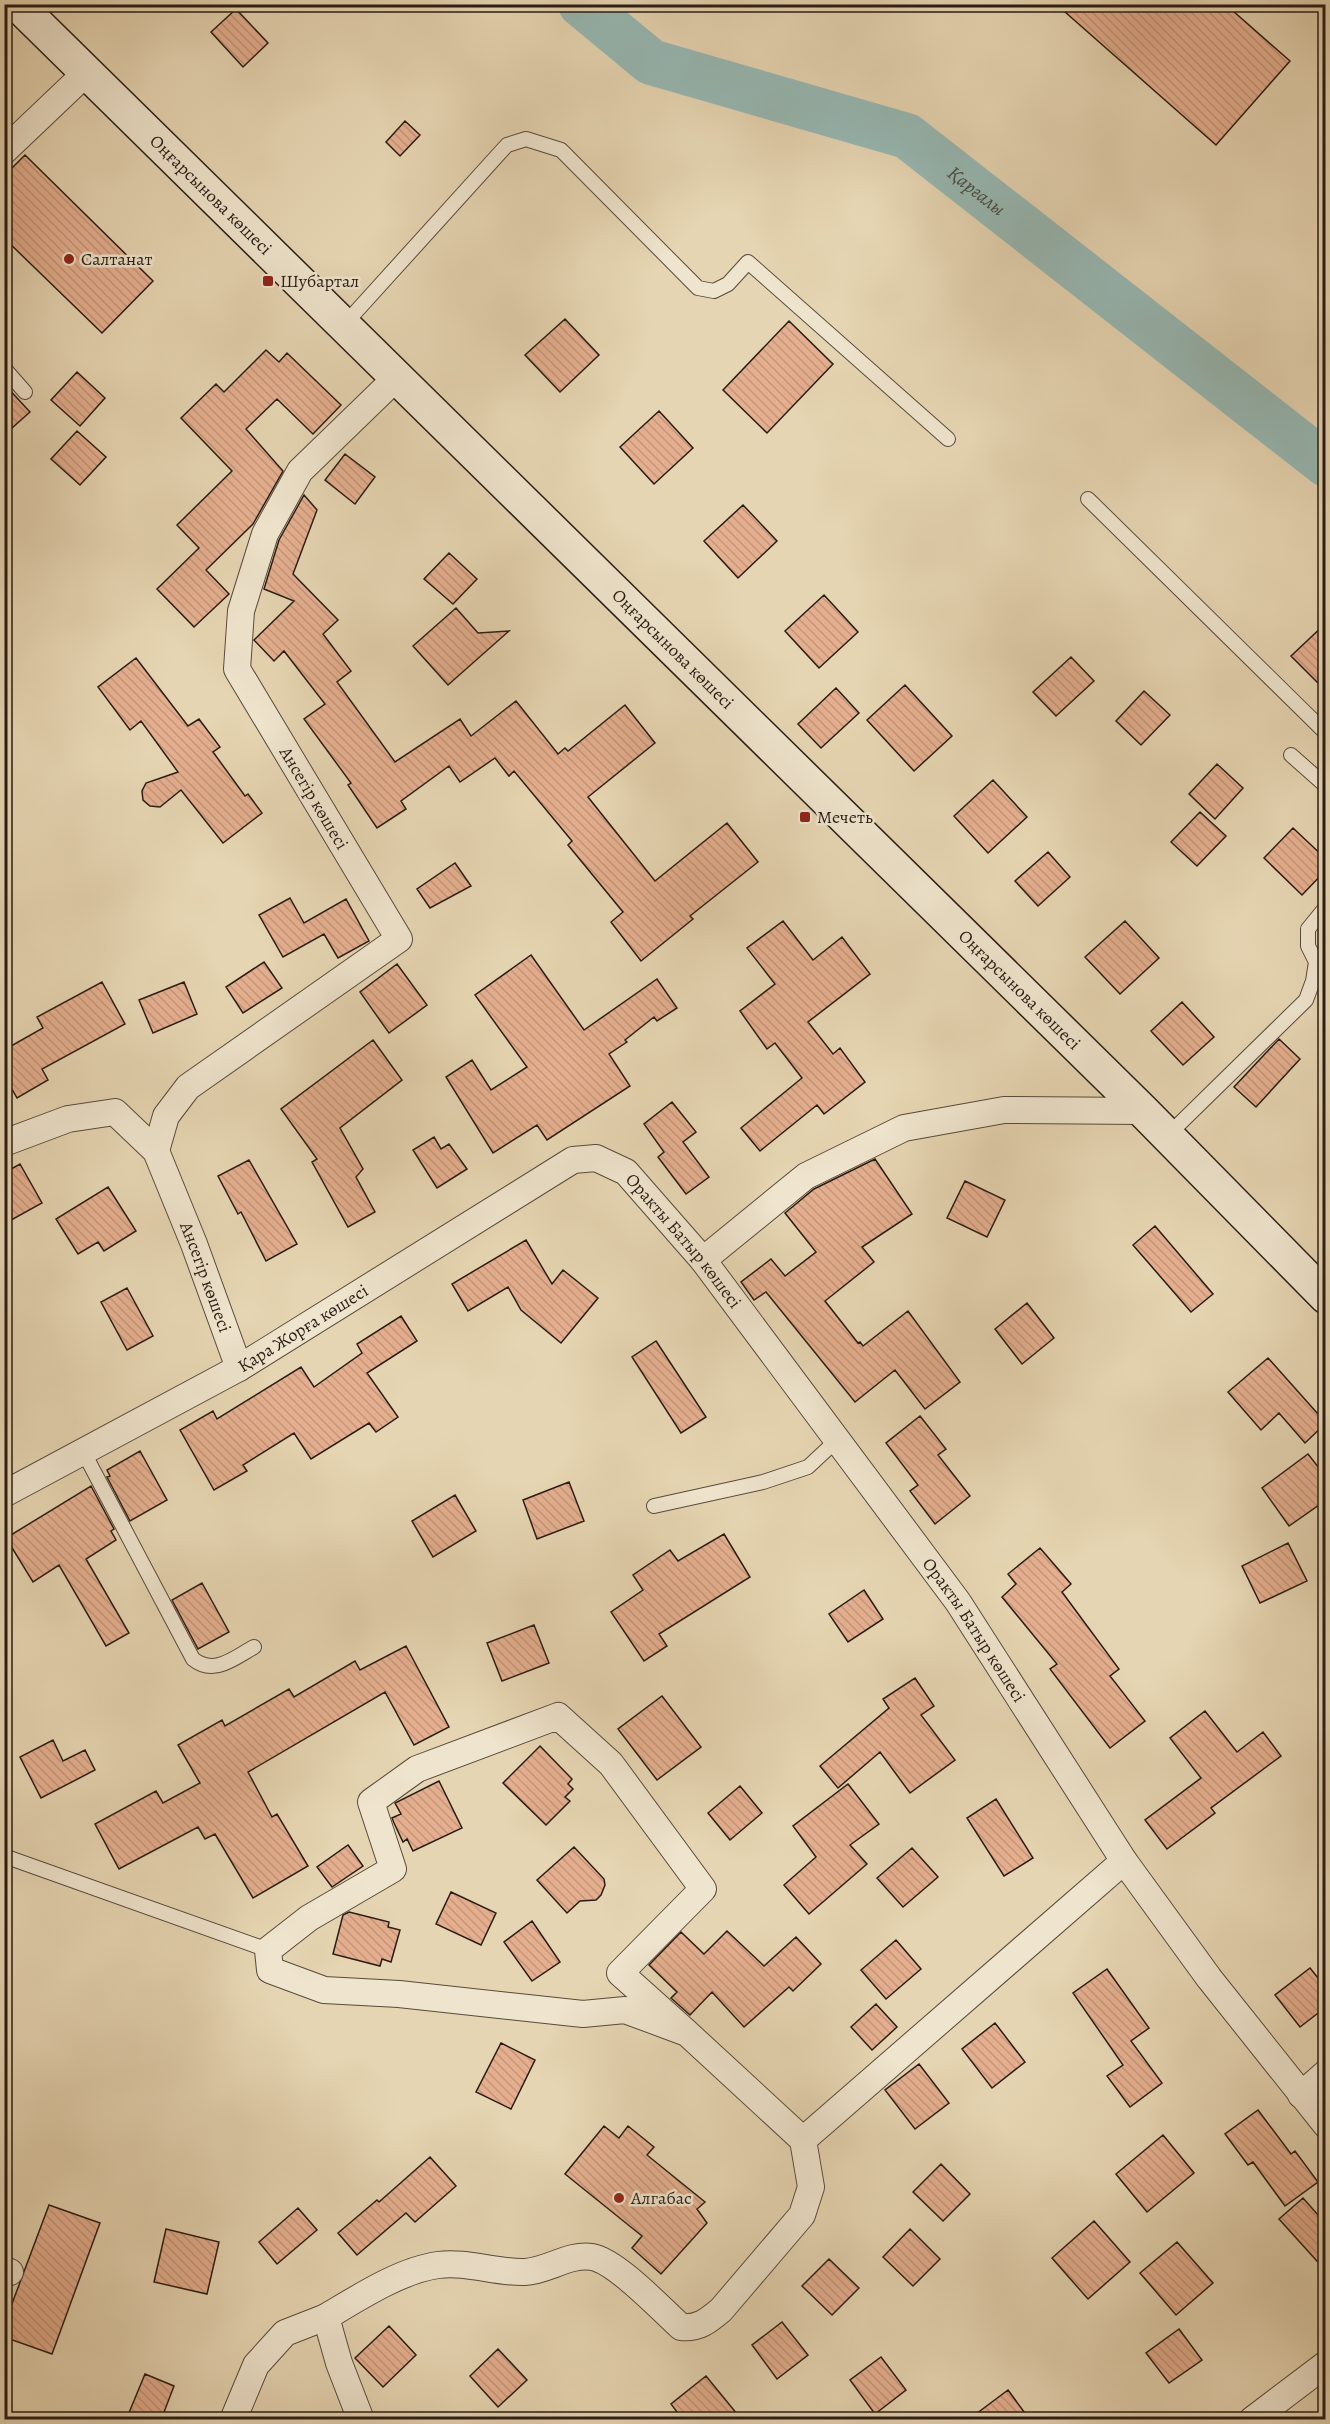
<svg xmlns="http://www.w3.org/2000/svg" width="1330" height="2424" font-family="Alegreya,serif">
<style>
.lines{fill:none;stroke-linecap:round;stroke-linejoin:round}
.river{stroke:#97b8b3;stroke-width:46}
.building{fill:url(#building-back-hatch);stroke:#291c14;stroke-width:1.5}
.lane-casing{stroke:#584a3c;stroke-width:16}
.street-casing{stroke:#584a3c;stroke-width:28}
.secondary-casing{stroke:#291c14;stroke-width:36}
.lane{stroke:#efe4cd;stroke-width:14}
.street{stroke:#efe4cd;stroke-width:26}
.secondary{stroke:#efe4cd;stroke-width:33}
.poi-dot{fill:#8f2418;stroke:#efe4cd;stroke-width:2}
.labels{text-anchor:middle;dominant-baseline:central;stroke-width:5;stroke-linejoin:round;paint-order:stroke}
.street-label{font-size:18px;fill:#291c14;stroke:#efe4cd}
.poi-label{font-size:18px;fill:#291c14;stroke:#efe4cd;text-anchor:start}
.water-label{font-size:20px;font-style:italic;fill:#4a4b44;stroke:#efe4cd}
</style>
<defs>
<pattern id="building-back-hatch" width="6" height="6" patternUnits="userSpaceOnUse" patternTransform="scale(1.5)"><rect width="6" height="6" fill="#e5af8f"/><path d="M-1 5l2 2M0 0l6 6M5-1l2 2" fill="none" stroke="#c4967a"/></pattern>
</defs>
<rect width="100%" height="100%" fill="#e6d5b2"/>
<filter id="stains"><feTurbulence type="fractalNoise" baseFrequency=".00333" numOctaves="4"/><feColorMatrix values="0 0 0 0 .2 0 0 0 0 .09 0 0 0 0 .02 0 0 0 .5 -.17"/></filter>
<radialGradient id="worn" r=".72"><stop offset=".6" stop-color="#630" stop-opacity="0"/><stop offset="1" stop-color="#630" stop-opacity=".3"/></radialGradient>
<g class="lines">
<!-- river -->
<path class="river" id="s1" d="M581,4L651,62L907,136L1326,464"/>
</g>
<!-- building -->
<path class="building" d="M1056,4H1225L1290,61L1216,145Z
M236,9L268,43L243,67L211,32Z
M405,121L420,135L400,156L386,142Z
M25,155L153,281L102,333L4,238V176Z
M565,319L599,355L560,392L525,355Z
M789,321L833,364L767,433L723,390Z
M266,350L279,362L287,353L341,405L313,434L277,399L246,429L283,471L253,524L206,570L229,594L194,627L157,589L199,548L177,525L232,471L181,418L216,384L224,392Z
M77,372L105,398L80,426L51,400Z
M4,384L30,412L4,435Z
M659,411L693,448L654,484L620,447Z
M77,431L106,457L80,485L51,459Z
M345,454L375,477L355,504L325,480Z
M304,495L317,510L293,574L338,620L323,634L351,671L337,682L395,762L460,719L471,736L516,701L558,754L565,748L568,751L625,705L655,743L588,797L655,881L727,823L758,862L690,916L693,919L641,961L611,922L623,912L568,845L572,841L514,771L509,776L495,758L460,782L449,766L401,801L406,809L377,828L348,785L351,783L304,719L325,704L284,651L274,661L254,640L294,601L264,589L279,540Z
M743,505L777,541L738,578L704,541Z
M449,553L477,579L453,604L424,579Z
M824,595L858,632L819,668L785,631Z
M456,608L478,633L509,631L448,685L413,646Z
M1326,623V691L1291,656Z
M1071,657L1094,681L1056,716L1033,692Z
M136,658L188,726L199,719L220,747L213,752L245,796L248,794L262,813L223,843L181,790L160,807L150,806L143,800L142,791L146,783L178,772L141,721L130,730L98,687Z
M905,685L952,736L914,771L867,720Z
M836,688L859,713L821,748L798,724Z
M1144,691L1170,715L1141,745L1116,721Z
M1217,764L1243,788L1215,819L1189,794Z
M993,780L1027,817L988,853L954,816Z
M1200,812L1226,836L1197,866L1171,842Z
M1293,828L1326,859V870L1302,895L1264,858Z
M1048,852L1070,877L1038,906L1015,881Z
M455,863L471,886L430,908L417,889Z
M290,898L304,923L346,899L369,941L338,958L324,934L283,957L259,915Z
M783,921L813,960L842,937L870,974L808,1022L833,1054L840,1048L865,1082L824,1114L817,1105L760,1151L741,1128L802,1078L775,1043L767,1049L740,1011L775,984L747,948Z
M1125,921L1159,958L1120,994L1085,957Z
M531,955L584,1030L657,979L677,1008L657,1021L654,1017L625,1040L627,1042L609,1054L630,1086L547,1140L537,1125L493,1153L446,1077L472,1060L491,1090L527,1067L475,995Z
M264,962L282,988L243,1013L226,987Z
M397,964L427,1005L389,1033L360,992Z
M102,982L125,1024L42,1069L48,1080L17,1098L4,1075V1050L43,1028L37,1017Z
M184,982L197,1014L153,1033L139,1000Z
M1182,1002L1214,1037L1183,1065L1151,1031Z
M1279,1039L1300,1059L1256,1107L1234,1087Z
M373,1040L402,1080L340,1128L363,1169L356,1177L375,1212L348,1227L312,1162L317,1159L281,1109Z
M672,1102L696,1132L683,1142L709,1177L686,1194L658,1157L664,1152L644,1124Z
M434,1137L441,1149L449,1144L467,1169L437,1188L413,1150Z
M875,1159L912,1214L862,1247L874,1262L825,1301L858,1343L860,1342L863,1346L908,1311L960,1382L925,1409L895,1370L855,1402L766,1292L754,1300L741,1282L771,1259L785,1276L816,1252L785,1213L814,1189Z
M249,1160L297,1244L266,1261L241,1212L238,1214L218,1176Z
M20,1164L42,1203L4,1224V1173Z
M965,1181L1005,1200L987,1237L947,1218Z
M108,1187L136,1231L104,1251L98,1242L78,1254L56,1219Z
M1155,1226L1213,1294L1191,1312L1133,1245Z
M526,1240L552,1284L563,1270L598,1298L561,1343L521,1310L508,1287L468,1311L452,1284Z
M127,1288L153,1336L127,1350L101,1302Z
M1027,1303L1054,1338L1022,1364L995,1329Z
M401,1316L417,1341L367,1373L398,1417L376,1432L369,1423L311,1459L294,1433L243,1465L247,1471L214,1490L180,1430L213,1411L217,1419L301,1367L314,1387L362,1353L357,1344Z
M656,1341L706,1417L681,1433L632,1357Z
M1268,1358L1326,1423L1305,1443L1279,1413L1261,1430L1228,1392Z
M920,1416L946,1449L938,1455L970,1496L935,1524L910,1491L918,1485L886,1443Z
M140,1451L167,1500L130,1521L107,1477L110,1476L107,1470Z
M1308,1454L1326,1477V1500L1289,1526L1262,1488Z
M569,1482L584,1521L537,1539L523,1500Z
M91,1486L114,1529L111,1531L116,1540L86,1559L129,1633L106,1646L59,1565L33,1582L6,1538Z
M455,1495L476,1531L433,1557L412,1521Z
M724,1534L750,1577L659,1634L667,1646L644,1661L611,1612L643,1590L633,1575L670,1550L678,1561Z
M1288,1543L1307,1581L1260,1603L1242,1566Z
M1040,1548L1071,1584L1062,1592L1119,1669L1110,1676L1145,1721L1110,1748L1050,1669L1057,1664L1002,1597L1016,1584L1008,1574Z
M202,1583L229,1632L198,1649L172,1600Z
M864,1590L883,1619L848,1642L829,1614Z
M534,1625L549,1663L502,1681L487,1643Z
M406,1646L449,1727L414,1745L385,1692L248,1772L272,1817L277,1814L308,1866L253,1898L215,1834L205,1839L198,1827L119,1869L95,1824L156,1791L163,1803L200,1783L178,1745L222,1720L225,1726L289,1689L294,1697L355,1661L360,1670Z
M915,1678L934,1706L921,1715L955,1760L910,1793L880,1752L838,1788L820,1766L889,1708L883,1699Z
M662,1696L701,1747L657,1780L618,1729Z
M1205,1711L1237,1752L1263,1732L1281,1756L1211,1808L1215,1813L1167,1849L1145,1820L1201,1778L1170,1738Z
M53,1740L63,1761L85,1750L95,1770L41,1798L20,1757Z
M540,1746L572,1779L568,1784L573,1789L565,1797L570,1801L546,1825L503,1783Z
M439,1781L462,1828L413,1851L407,1839L403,1842L394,1823L392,1818L401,1814L395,1803Z
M848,1784L879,1824L850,1845L867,1864L809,1914L784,1885L816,1857L793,1826Z
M740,1786L762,1813L730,1840L708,1813Z
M996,1799L1033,1858L1004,1876L967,1818Z
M348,1845L363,1866L332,1887L317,1867Z
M574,1847L604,1879L605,1885L601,1895L596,1900L580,1901L567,1913L537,1880Z
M912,1848L938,1877L903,1907L877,1878Z
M451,1892L496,1913L481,1945L436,1924Z
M349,1912L389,1922L388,1927L400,1930L391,1962L382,1959L380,1966L333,1954L343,1915Z
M532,1921L560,1962L532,1981L504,1942Z
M727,1931L764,1966L796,1937L821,1964L793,1991L789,1987L744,2027L712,1992L690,2015L671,1998L677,1992L649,1965L681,1932L704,1954Z
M896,1940L921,1969L886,1999L861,1970Z
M1310,1968L1326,1988V2007L1300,2027L1275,1995Z
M1107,1969L1149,2028L1131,2041L1162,2083L1130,2107L1107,2076L1123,2065L1073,1993Z
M876,2004L897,2027L872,2050L851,2027Z
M995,2023L1025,2062L992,2088L962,2049Z
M501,2043L535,2060L511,2109L476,2092Z
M919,2064L949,2103L915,2129L885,2090Z
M1258,2110L1291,2154L1295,2151L1318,2182L1285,2206L1253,2162L1248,2165L1225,2134Z
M604,2126L619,2138L628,2126L654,2147L647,2155L705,2202L697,2209L707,2223L661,2274L632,2248L642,2236L565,2174Z
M1163,2135L1194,2173L1147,2212L1116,2174Z
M430,2157L456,2186L415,2222L406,2213L357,2255L338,2233L377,2200L379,2202Z
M941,2164L970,2194L943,2221L913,2192Z
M1303,2198L1326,2224V2271L1279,2219Z
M49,2205L100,2223L52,2354L4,2337V2325Z
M298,2208L317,2230L277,2264L259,2242Z
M1094,2221L1130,2262L1088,2299L1052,2258Z
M166,2229L219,2242L207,2294L154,2282Z
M910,2229L940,2259L913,2286L883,2257Z
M1177,2242L1213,2283L1176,2315L1140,2273Z
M829,2259L859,2288L832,2315L802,2286Z
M782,2322L808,2355L777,2379L752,2345Z
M389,2326L416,2355L383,2387L355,2358Z
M1179,2329L1202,2360L1169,2383L1146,2353Z
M498,2349L527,2380L498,2407L470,2376Z
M881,2357L906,2390L875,2414L850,2380Z
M145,2374L174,2386L161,2420H126Z
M706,2376L742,2420H683L671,2404Z
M1008,2390L1030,2420H968Z"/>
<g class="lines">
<defs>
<path id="lane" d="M343,326L507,145L526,139L561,150L698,288L714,291L728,284L748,262L948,439
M4,368L25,392
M1088,499L1326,733
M1291,755L1326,786
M1167,1136L1306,1000L1313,981L1316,962L1308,946V929L1326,907
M83,1451L193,1659C214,1676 234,1658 254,1647
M654,1506L763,1482L808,1467L837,1440
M4,1856L268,1950"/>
<g id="street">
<path d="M4,151L86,73"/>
<path id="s2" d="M4,1143L68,1119L115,1112L156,1151L194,1244L239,1368"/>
<path d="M156,1151L166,1116L188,1087L399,939L237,669L241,611L265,534L300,471L396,378"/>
<path d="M703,1260L806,1176L904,1128L1004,1110L1143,1111"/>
<path id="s3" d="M4,1494L239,1368L573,1160L596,1158L626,1172L703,1260L958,1602L1124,1861L1209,1978L1326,2125"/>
<path d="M1301,2095L1326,2073"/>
<path d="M803,2140L1124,1861"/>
<path d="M4,2270L10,2272"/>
<path d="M326,2317C358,2298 401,2270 438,2265C467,2261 496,2273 525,2272C547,2271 570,2253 592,2257C616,2261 661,2309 681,2327C698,2329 708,2321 721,2310L802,2215L811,2187L803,2140L687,2033L625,2010L583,2014L399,1994L324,1990L270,1970L268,1950L309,1918L393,1869L371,1802L417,1769L558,1716L611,1764L703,1889L620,1973L687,2033"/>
<path d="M233,2420L256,2365L285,2333L326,2317L339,2363L361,2420"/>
<path d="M1252,2420L1326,2364"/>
</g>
<g id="secondary">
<path id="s4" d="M17,4L1143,1111L1326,1297"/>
</g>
</defs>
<!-- lane casing -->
<use href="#lane" class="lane-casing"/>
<!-- street casing -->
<use href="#street" class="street-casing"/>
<!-- secondary casing -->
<use href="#secondary" class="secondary-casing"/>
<!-- lane -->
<use href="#lane" class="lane"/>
<!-- street -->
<use href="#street" class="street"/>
<!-- secondary -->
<use href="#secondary" class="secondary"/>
</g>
<!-- markers -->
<g class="poi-dot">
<circle cx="69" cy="259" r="6"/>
<rect x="262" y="275" width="12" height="12" rx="3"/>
<rect x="799" y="811" width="12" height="12" rx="3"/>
<circle cx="619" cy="2198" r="6"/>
</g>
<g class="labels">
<!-- street labels -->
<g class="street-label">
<text stroke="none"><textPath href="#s4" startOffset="272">Оңғарсынова көшесі</textPath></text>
<text stroke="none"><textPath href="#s4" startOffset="920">Оңғарсынова көшесі</textPath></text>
<text transform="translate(314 798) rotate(59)">Ансегір көшесі</text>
<text stroke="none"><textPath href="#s4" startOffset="1406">Оңғарсынова көшесі</textPath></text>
<text stroke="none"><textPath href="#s3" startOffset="806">Оракты Батыр көшесі</textPath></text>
<text stroke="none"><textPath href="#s2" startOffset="308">Ансегір көшесі</textPath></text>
<text stroke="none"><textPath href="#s3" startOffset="342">Қара Жорға көшесі</textPath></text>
<text stroke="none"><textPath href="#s3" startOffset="1292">Оракты Батыр көшесі</textPath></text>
</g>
<!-- poi labels -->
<g class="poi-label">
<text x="81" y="259">Салтанат</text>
<text x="280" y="281">Шубартал</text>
<text x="817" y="817">Мечеть</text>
<text x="631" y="2198">Алгабас</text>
</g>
<!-- water labels -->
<g class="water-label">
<text stroke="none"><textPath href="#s1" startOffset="446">Қарғалы</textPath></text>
</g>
</g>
<!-- margin -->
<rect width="1330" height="2424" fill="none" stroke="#e6d5b2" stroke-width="24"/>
<rect x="6" y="6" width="1318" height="2412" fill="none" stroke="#291c14" stroke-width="3"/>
<rect x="12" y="12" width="1306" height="2400" fill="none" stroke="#291c14" stroke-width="1.5"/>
<rect width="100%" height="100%" filter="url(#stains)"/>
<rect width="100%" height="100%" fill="url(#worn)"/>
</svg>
